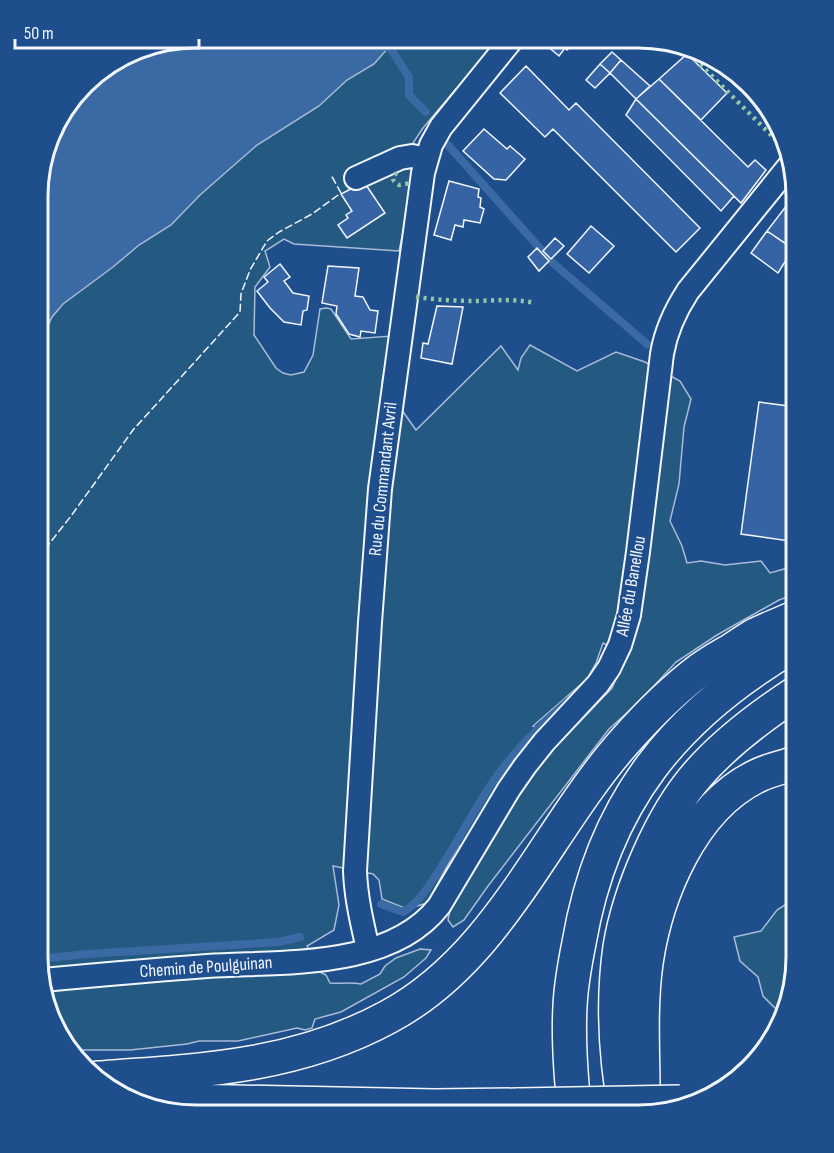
<svg xmlns="http://www.w3.org/2000/svg" width="834" height="1153" font-family="'Sofia Sans Condensed',sans-serif">
<style>
.green{fill:#245a82;stroke:#a8bbd7;stroke-width:1.5;fill-rule:evenodd}
.water{fill:#3b69a3;stroke:#a8bbd7;stroke-width:1.5}
.lines{fill:none;stroke-linecap:round;stroke-linejoin:round}
.stream{stroke:#3b69a3;stroke-width:8}
.building{fill:#3563a3;stroke:#f2f6ff;stroke-width:1.5}
.minor-casing{stroke:#f2f6ff;stroke-width:26}
.primary-casing{stroke:#f2f6ff;stroke-width:36}
.minor{stroke:#1f4e8c;stroke-width:22}
.primary{stroke:#1f4e8c;stroke-width:33}
.primary-bridge-casing{stroke:#f2f6ff;stroke-width:36;stroke-linecap:butt}
.primary-bridge{stroke:#1f4e8c;stroke-width:33}
.hedge{stroke:#97c8a6;stroke-width:4.5;stroke-dasharray:3 4.5;stroke-linecap:butt}
.fence{stroke:#f2f6ff;stroke-width:1.5;stroke-dasharray:8 3;stroke-linecap:butt}
.labels{text-anchor:middle;dominant-baseline:central;stroke-width:4.5;stroke-linejoin:round;paint-order:stroke}
.street-label{font-size:18px;fill:#f2f6ff;stroke:#1f4e8c}
.rim{fill:none;stroke:#f2f6ff;stroke-width:3}
</style>
<rect width="100%" height="100%" fill="#1f4e8c"/>
<!-- green -->
<path class="green" d="M293,38H499L423,128L411,146L408,164L416,172L399,251L294,244L284,239L265,251L270,267L255,287L254,335L276,368L283,373L291,375L304,372L313,355L320,309L326,308L331,309L351,339L392,336L382,382L416,430L501,346L518,370L521,358L530,345L577,371L616,352L645,362L680,381L691,399L684,427L679,484L670,521L682,546L687,563L701,561L725,565L761,561L770,573L784,569L796,559V594L779,600L717,635L676,662L640,701L609,729L488,886L464,920L453,927L448,920L451,903L484,852L458,846L427,903L407,909L382,899L379,880L373,874L333,866L339,905L334,930L307,946L320,972L326,975L330,983C341,984 350,982 361,984L380,974L385,966L396,958L420,949L431,950L426,958L404,977L341,1012L315,1019L312,1028L305,1030L297,1028L238,1041H199L187,1044L130,1050H74L54,1027L38,958L39,203ZM603,643L626,656L612,688L562,740L533,726L587,679L596,663Z
M788,903L796,910V968L781,1014L763,996L758,977L740,961L734,937L761,931L777,910Z"/>
<!-- water -->
<path class="water" d="M196,38H397L374,64L347,80L319,106L257,145L200,195L171,225L139,245L113,267L63,304L52,317L39,345V175L59,117L92,77L144,46Z"/>
<g class="lines">
<!-- stream -->
<path class="stream" d="M366,38L369,42L386,46L392,51L409,77V95L426,112
M448,145L553,263L647,344
M381,904L403,912C420,902 431,883 441,867C460,838 475,808 494,780C515,750 540,726 567,702
M38,959L87,954L279,942L300,937"/>
</g>
<!-- building -->
<path class="building" d="M539,39H573L575,41L567,50L565,48L559,56Z
M612,52L621,60L610,73L600,64Z
M687,54L727,93L701,120L659,79Z
M621,60L650,86L636,99L610,73Z
M600,64L610,73L595,88L586,80Z
M526,66L569,110L576,103L700,228L676,252L553,129L545,137L500,93Z
M659,79L748,167L755,160L766,170L741,203L636,99Z
M636,99L734,196L721,211L626,115Z
M484,129L507,149L510,146L525,159L506,180L494,179L463,151Z
M449,181L479,189L478,197L481,198L480,207L484,209L480,223L464,220L463,227L455,225L451,240L434,235Z
M364,182L385,213L347,238L338,225L348,218L346,215L352,211L341,194Z
M796,192V212L787,205Z
M787,205L796,212V239L791,247L767,231Z
M591,226L614,246L589,273L567,254Z
M767,231L793,249L778,273L751,253Z
M555,238L564,246L551,259L543,251Z
M537,248L549,261L539,271L528,257Z
M280,264L290,277L284,281L293,293L309,296L307,310L303,311L301,325L284,322L270,308L257,291L268,282L264,277Z
M328,266L359,268L355,296L363,297L370,310L378,311L375,333L361,331L360,337L349,334L336,314L337,306L322,303Z
M437,306L463,307L452,364L421,358L423,343L428,344Z
M759,402L796,407V542L741,534Z"/>
<g class="lines">
<defs>
<path id="minor" d="M356,178L400,158L412,156L426,159
M368,949C362,923 356,898 355,871L370,622L380,489L423,173L431,145L441,127L513,38
M43,980C97,975 152,970 207,966C281,961 389,970 439,906L509,789L525,766L544,742L598,684L609,668L620,645L629,615L638,552L662,354C666,330 675,311 688,291L790,165"/>
<path id="primary" d="M98,1078C200,1071 296,1067 388,1017C500,957 545,831 625,741C648,715 673,690 701,669C711,662 721,656 732,650C739,645 747,640 755,635C768,629 783,623 796,617
M137,1100L434,1106L519,1105
M643,1114C644,1064 639,1013 646,963C656,895 691,808 757,776C769,770 783,767 796,763
M575,1115C571,1079 568,1043 570,1006C571,985 575,963 579,943C603,802 675,714 796,644
M626,1115C616,1061 612,1002 620,947C629,892 661,816 698,774C726,742 761,716 796,693"/>
</defs>
<!-- minor casing -->
<use href="#minor" class="minor-casing"/>
<!-- primary casing -->
<use href="#primary" class="primary-casing"/>
<!-- minor -->
<use href="#minor" class="minor"/>
<!-- primary -->
<use href="#primary" class="primary"/>
<defs>
<path id="primary-bridge" d="M519,1105L680,1102"/>
</defs>
<!-- primary-bridge casing -->
<use href="#primary-bridge" class="primary-bridge-casing"/>
<!-- primary-bridge -->
<use href="#primary-bridge" class="primary-bridge"/>
<!-- hedge -->
<path class="hedge" d="M695,59L782,146L784,143
M397,173L394,175C392,180 394,182 399,185L411,183
M416,297C437,300 458,301 478,301C498,300 516,299 535,303"/>
<!-- fence -->
<path class="fence" d="M38,558L71,516L133,430L240,312L241,294L250,270L267,241L279,232L312,214L341,193L331,175"/>
</g>
<g class="labels">
<!-- street labels -->
<g class="street-label">
<text transform="translate(383 479) rotate(-84)">Rue du Commandant Avril</text>
<text transform="translate(631 586) rotate(-80)">Allée du Banellou</text>
<text transform="translate(206 967) rotate(-4)">Chemin de Poulguinan</text>
</g>
</g>
<!-- crop -->
<path d="M0 0H834V1153H0ZM196 48H638A148 148 0 0 1 786 196V957A148 148 0 0 1 638 1105H196A148 148 0 0 1 48 957V196A148 148 0 0 1 196 48Z" fill="#1f4e8c" fill-rule="evenodd"/>
<path class="rim" d="M196 48H638A148 148 0 0 1 786 196V957A148 148 0 0 1 638 1105H196A148 148 0 0 1 48 957V196A148 148 0 0 1 196 48Z"/>
<!-- scale -->
<path d="M15 39v9h184v-9" fill="none" stroke="#f2f6ff" stroke-width="3"/>
<text x="24" y="39" font-size="18" fill="#f2f6ff" stroke="#1f4e8c" stroke-width="4.5" paint-order="stroke">50 m</text>
</svg>
